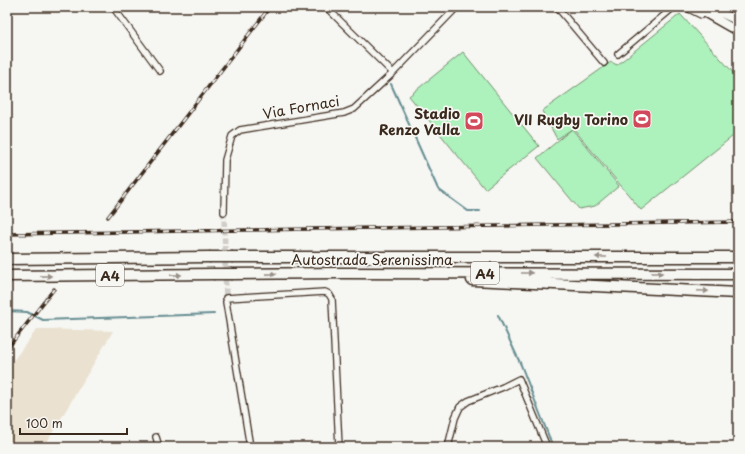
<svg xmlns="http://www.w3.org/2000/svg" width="745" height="454" font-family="'Playpen Sans',sans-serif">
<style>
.built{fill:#eae1d0}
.green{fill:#adf1bc;stroke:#748e6d}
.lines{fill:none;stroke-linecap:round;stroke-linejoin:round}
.stream{stroke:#668e92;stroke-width:2}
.minor-tunnel{stroke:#d1cdc8;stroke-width:5.5;stroke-dasharray:5.5 3;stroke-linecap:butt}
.minor-casing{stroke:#3b2a1e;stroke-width:8}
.secondary-casing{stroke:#3b2a1e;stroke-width:11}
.motorway-casing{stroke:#3b2a1e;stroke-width:13}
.minor{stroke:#f6f6f2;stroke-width:5.5}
.secondary{stroke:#f6f6f2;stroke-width:8}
.motorway{stroke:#f6f6f2;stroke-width:10}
.rail-casing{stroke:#3b2a1e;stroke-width:3.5}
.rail{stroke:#f6f6f2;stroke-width:2;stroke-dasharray:6;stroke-linecap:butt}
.motorway-bridge-casing{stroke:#3b2a1e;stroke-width:13;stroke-linecap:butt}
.motorway-bridge{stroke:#f6f6f2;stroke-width:10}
.oneway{fill:#989088}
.labels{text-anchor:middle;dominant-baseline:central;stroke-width:3.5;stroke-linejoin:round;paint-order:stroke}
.shield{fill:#f6f6f2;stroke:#73675e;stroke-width:1}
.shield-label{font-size:13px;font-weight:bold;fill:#3b2a1e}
.street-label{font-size:14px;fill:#3b2a1e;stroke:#f6f6f2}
.poi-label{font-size:14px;font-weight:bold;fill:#3b2a1e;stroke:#f6f6f2;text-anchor:end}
</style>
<rect width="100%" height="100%" fill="#f6f6f2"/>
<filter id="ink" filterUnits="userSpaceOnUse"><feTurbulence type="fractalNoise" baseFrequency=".025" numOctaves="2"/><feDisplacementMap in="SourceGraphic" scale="8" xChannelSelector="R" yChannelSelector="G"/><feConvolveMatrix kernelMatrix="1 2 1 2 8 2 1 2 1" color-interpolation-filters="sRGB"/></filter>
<g filter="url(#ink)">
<!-- built -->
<path class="built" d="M37,329L113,331L44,447H7V369Z"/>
<!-- green -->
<path class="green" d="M680,14L730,69L738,79V132L641,210L573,128L572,129L619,186L595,206L579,209L537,158L572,129L557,139L542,111L611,62L617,65Z
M463,52L539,146L485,189L409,96Z"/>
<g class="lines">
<!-- stream -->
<path class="stream" d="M391,84L438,189L468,211H480
M7,311L27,312L43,320L214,314
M498,315L521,365L553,447"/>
<!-- minor-tunnel -->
<path class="minor-tunnel" d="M224,212L226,302"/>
<defs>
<path id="minor" d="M113,7L160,71
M326,7L393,73
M557,7L604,63
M685,7L701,15
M618,54L674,7
M224,212L225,160L232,136L240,130L344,113L354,109L393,73L457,7
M226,298L325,292L329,294L332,299L339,447
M226,302L250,447
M156,437L159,447
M448,447L455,418L460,407L468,401L503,387L519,379L547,447"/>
<path id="secondary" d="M695,7L730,27L738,30
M709,7L738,21"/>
<path id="motorway" d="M233,257H738
M7,259L209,257
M232,274L343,273L738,274
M7,276L213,274
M472,280L738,293"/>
</defs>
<!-- minor casing -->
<use href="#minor" class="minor-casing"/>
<!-- secondary casing -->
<use href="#secondary" class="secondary-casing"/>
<!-- motorway casing -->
<use href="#motorway" class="motorway-casing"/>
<!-- minor -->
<use href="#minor" class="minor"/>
<!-- secondary -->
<use href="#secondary" class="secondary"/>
<!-- motorway -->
<use href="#motorway" class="motorway"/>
<defs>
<path id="rail" d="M108,217L270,7
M7,234L738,222
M7,349L54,289"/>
</defs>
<!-- rail casing -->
<use href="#rail" class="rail-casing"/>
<!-- rail -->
<use href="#rail" class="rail"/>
<defs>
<path id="motorway-bridge" d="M209,257H233
M213,274H232"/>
</defs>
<!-- motorway-bridge casing -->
<use href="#motorway-bridge" class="motorway-bridge-casing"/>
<!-- motorway-bridge -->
<use href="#motorway-bridge" class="motorway-bridge"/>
</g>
<!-- one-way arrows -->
<defs><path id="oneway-solid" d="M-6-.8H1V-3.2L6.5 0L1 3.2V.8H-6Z"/></defs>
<g class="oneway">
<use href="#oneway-solid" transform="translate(601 257) rotate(-180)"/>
<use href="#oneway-solid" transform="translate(527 273)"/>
<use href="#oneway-solid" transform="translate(657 273)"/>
<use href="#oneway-solid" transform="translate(271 274) rotate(-1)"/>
<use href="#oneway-solid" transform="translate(176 275) rotate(-1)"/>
<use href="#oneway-solid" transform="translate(46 276) rotate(-1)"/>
<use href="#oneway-solid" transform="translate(703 291) rotate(3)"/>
</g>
</g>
<!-- icons -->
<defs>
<symbol id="stadium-square" viewBox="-11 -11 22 22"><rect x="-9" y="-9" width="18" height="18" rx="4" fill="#d1495b" stroke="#f6f6f2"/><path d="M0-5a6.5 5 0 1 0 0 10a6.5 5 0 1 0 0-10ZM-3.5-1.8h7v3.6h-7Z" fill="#fff"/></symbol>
</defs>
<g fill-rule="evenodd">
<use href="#stadium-square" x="631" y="108" width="22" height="22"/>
<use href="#stadium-square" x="463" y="110" width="22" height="22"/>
</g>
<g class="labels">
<!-- shield labels -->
<g class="shield">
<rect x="471" y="262" width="28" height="22" rx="3"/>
<rect x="96" y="264" width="28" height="22" rx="3"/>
</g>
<g class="shield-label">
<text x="485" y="273">A4</text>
<text x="110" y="275">A4</text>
</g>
<!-- street labels -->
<g class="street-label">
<text transform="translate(301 107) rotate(-10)">Via Fornaci</text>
<text x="372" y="259">Autostrada Serenissima</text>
</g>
<!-- poi labels -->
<g class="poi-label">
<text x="460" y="113">Stadio<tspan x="460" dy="16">Renzo Valla</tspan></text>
<text x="628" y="119">VII Rugby Torino</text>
</g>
</g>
<!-- margin -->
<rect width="745" height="454" fill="none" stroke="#f6f6f2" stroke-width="24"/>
<rect x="12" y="12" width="721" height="430" fill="none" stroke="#3b2a1e" stroke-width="1.5" filter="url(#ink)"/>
<!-- scale -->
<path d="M20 428v6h107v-6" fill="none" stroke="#3b2a1e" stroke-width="2"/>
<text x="26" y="428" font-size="12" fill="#3b2a1e" stroke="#f6f6f2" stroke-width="3" paint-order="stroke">100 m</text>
</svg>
